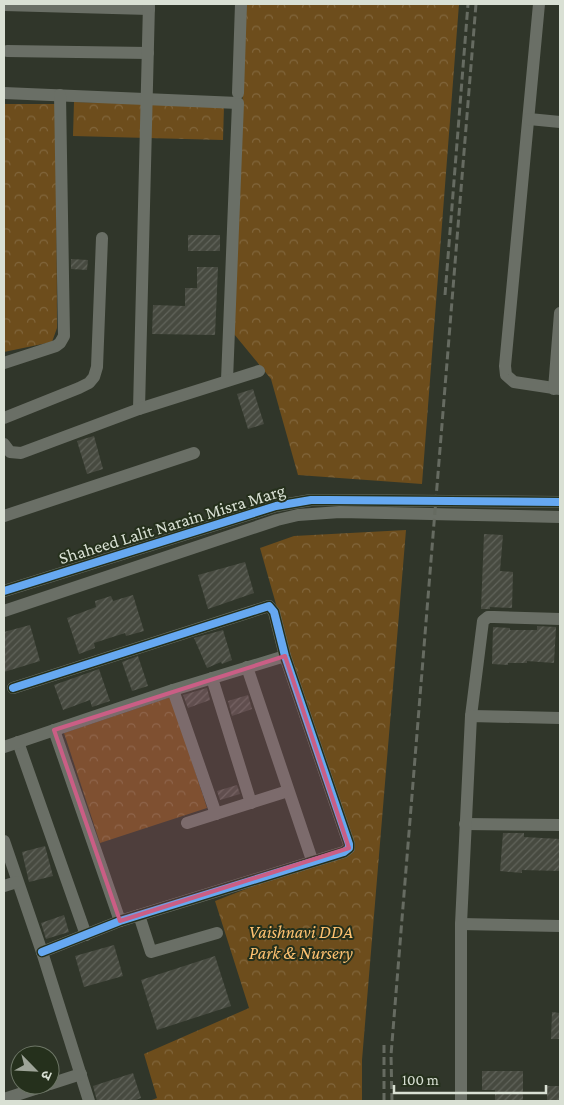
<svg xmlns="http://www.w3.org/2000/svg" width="564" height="1105" viewBox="0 0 564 1105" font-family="'Crimson Pro','Noto Sans Devanagari',serif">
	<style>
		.park { fill: url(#park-crowns) }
		.building { fill: url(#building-hatch) }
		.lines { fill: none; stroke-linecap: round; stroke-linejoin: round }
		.minor { stroke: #6a6f66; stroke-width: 12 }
		.rail { stroke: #666b61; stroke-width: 3; stroke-dasharray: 8 4; stroke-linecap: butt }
		.cycleway-casing { stroke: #25301c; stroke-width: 11 }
		.cycleway { stroke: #66a8f1; stroke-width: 8 }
		.marked { fill: #ca5e85; fill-opacity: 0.2; stroke: #ca5e85; stroke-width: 4; stroke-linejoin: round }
		.labels { text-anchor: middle; stroke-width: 4; stroke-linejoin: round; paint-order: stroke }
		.street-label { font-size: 18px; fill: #d9e0d4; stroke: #25301c }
		.park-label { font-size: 18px; font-style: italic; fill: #fec271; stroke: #25301c }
	</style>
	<defs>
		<pattern id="park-crowns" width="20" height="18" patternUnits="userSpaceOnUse" patternTransform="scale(1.25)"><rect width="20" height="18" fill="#6d4d1c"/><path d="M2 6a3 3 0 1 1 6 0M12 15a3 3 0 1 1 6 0" fill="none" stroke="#81663c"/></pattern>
		<pattern id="building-hatch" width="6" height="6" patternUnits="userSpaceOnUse" patternTransform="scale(1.25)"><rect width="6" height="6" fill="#474a40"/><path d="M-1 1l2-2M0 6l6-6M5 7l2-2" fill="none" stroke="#61645b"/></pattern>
	</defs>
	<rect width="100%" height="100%" fill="#30362a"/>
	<!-- park -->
	<g class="park">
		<polygon points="246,4 459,4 422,484 298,475 271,379 234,334"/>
		<polygon points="74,102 224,106 223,140 73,136"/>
		<polygon points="4,104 56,104 57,328 52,342 4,352"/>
		<polygon points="406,530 362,1060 362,1101 149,1101 157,1098 144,1054 249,1008 215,901 346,850 260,548 294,536"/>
		<polygon points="171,697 207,808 100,843 64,733"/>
	</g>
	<!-- building -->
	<g class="building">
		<rect x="188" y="235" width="32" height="16"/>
		<polygon points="71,259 88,260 87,270 71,269"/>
		<polygon points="197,267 218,267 215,335 152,334 153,305 185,306 185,288 197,288"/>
		<polygon points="253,389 264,424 248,429 237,394"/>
		<polygon points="94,436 103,469 87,474 77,441"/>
		<polygon points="484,534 503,535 500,571 513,572 512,608 490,607 490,609 481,609"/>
		<polygon points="245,562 254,593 208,609 198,575"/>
		<polygon points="133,595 144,631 126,636 125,633 94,643 95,648 79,654 67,618 96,607 95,601 111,596 113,601"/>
		<polygon points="30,625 40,661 4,672 4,632"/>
		<polygon points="537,626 556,627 554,663 527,661 527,663 508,663 508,665 492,664 493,627 510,628 510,630 537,630"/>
		<polygon points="223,630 232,660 222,664 221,662 207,668 194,638"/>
		<polygon points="138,656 148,686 132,691 122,662"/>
		<polygon points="99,669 110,701 92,707 90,700 63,710 54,685"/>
		<polygon points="207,688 210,700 188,708 183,695"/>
		<polygon points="248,695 252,709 232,716 228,701"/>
		<polygon points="237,785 240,794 220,800 217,791"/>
		<polygon points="503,833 524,833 524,837 560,839 560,871 522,870 522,873 500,871"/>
		<polygon points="45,846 53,876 29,882 22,852"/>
		<polygon points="64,915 69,932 46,939 41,923"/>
		<polygon points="114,945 123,976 84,987 75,956"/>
		<polygon points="215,956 231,1006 157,1030 141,980"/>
		<polygon points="552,1012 560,1013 560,1039 551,1039"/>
		<polygon points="482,1071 523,1071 523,1101 495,1101 495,1090 482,1090"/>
		<polygon points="133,1073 141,1098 133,1101 97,1101 93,1086"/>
		<rect x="547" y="1086" width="13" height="15"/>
	</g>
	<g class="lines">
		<!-- minor -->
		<g class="minor">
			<polyline points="539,4 505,366 506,375 514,382 560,389"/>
			<polyline points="4,5 149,9"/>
			<polyline points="7,51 148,53"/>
			<polyline points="4,93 238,103 227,380"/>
			<polyline points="238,93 241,4"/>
			<polyline points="529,119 560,122"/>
			<polyline points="4,363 56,346 60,343 64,336 60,95"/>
			<polyline points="554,389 560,313"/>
			<polyline points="139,409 149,4"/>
			<polyline points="4,418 79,388 89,383 94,377 97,367 102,238"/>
			<polyline points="4,444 10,452 21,453 139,409 259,371"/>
			<polyline points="4,516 194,453"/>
			<polyline points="4,591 276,506 311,500 329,500 560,502"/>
			<polyline points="4,611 277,520 298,515 340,512 560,517"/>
			<polyline points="247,667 312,860"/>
			<polyline points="212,678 251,803"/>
			<polyline points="13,688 269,606 274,612 285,656 349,844 349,848 344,852 120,921 42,952"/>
			<polyline points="173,690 216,814"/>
			<polyline points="471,716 483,621 488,617 494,617 560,619"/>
			<polyline points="54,730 120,921"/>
			<polyline points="18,742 86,935"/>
			<polyline points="4,747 173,690 285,656"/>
			<polyline points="187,823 288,791"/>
			<polyline points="465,824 560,825"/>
			<polyline points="4,841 42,952 89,1101"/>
			<polyline points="4,886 17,882"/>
			<polyline points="139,915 151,952 217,933"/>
			<polyline points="461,924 560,926"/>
			<polyline points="50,1084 81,1074"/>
			<polyline points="4,1099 47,1085"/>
			<polyline points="461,1101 461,924 471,716 560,718"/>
		</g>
		<!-- rail -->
		<g class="rail">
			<polyline points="445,295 468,4"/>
			<polyline points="384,1101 384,1043"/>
			<polyline points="392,1101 391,1055 476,4"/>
		</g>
		<!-- cycleway casing -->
		<g class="cycleway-casing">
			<g id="cycleway">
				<polyline points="4,591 276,506 311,500 329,500 560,502"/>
				<polyline points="13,688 269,606 274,612 285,656 349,844 349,848 344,852 120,921 42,952"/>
			</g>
		</g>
		<!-- cycleway -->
		<use href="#cycleway" class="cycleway"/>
	</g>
	<!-- marked area -->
	<path class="marked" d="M285 656 349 848 120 921 54 730Z"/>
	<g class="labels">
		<!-- street labels -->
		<g class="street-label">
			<text transform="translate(172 524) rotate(-17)" y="6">Shaheed Lalit Narain Misra Marg</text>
		</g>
		<!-- park labels -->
		<g class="park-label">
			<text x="301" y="938">Vaishnavi DDA<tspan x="301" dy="21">Park &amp; Nursery</tspan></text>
		</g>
	</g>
	<!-- border -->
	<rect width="564" height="1105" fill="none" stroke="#d9e0d4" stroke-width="10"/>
	<!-- north arrow -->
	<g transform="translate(35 1070) rotate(114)"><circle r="24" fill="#25301c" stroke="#6d7666"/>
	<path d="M0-4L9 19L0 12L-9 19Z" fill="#9ea498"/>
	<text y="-8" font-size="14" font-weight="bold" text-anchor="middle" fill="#d9e0d4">उ</text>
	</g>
	<!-- scale -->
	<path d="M394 1085v8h152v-8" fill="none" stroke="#d9e0d4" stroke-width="2.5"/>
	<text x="402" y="1085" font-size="15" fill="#d9e0d4" stroke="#25301c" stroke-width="4" paint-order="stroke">100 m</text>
</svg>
